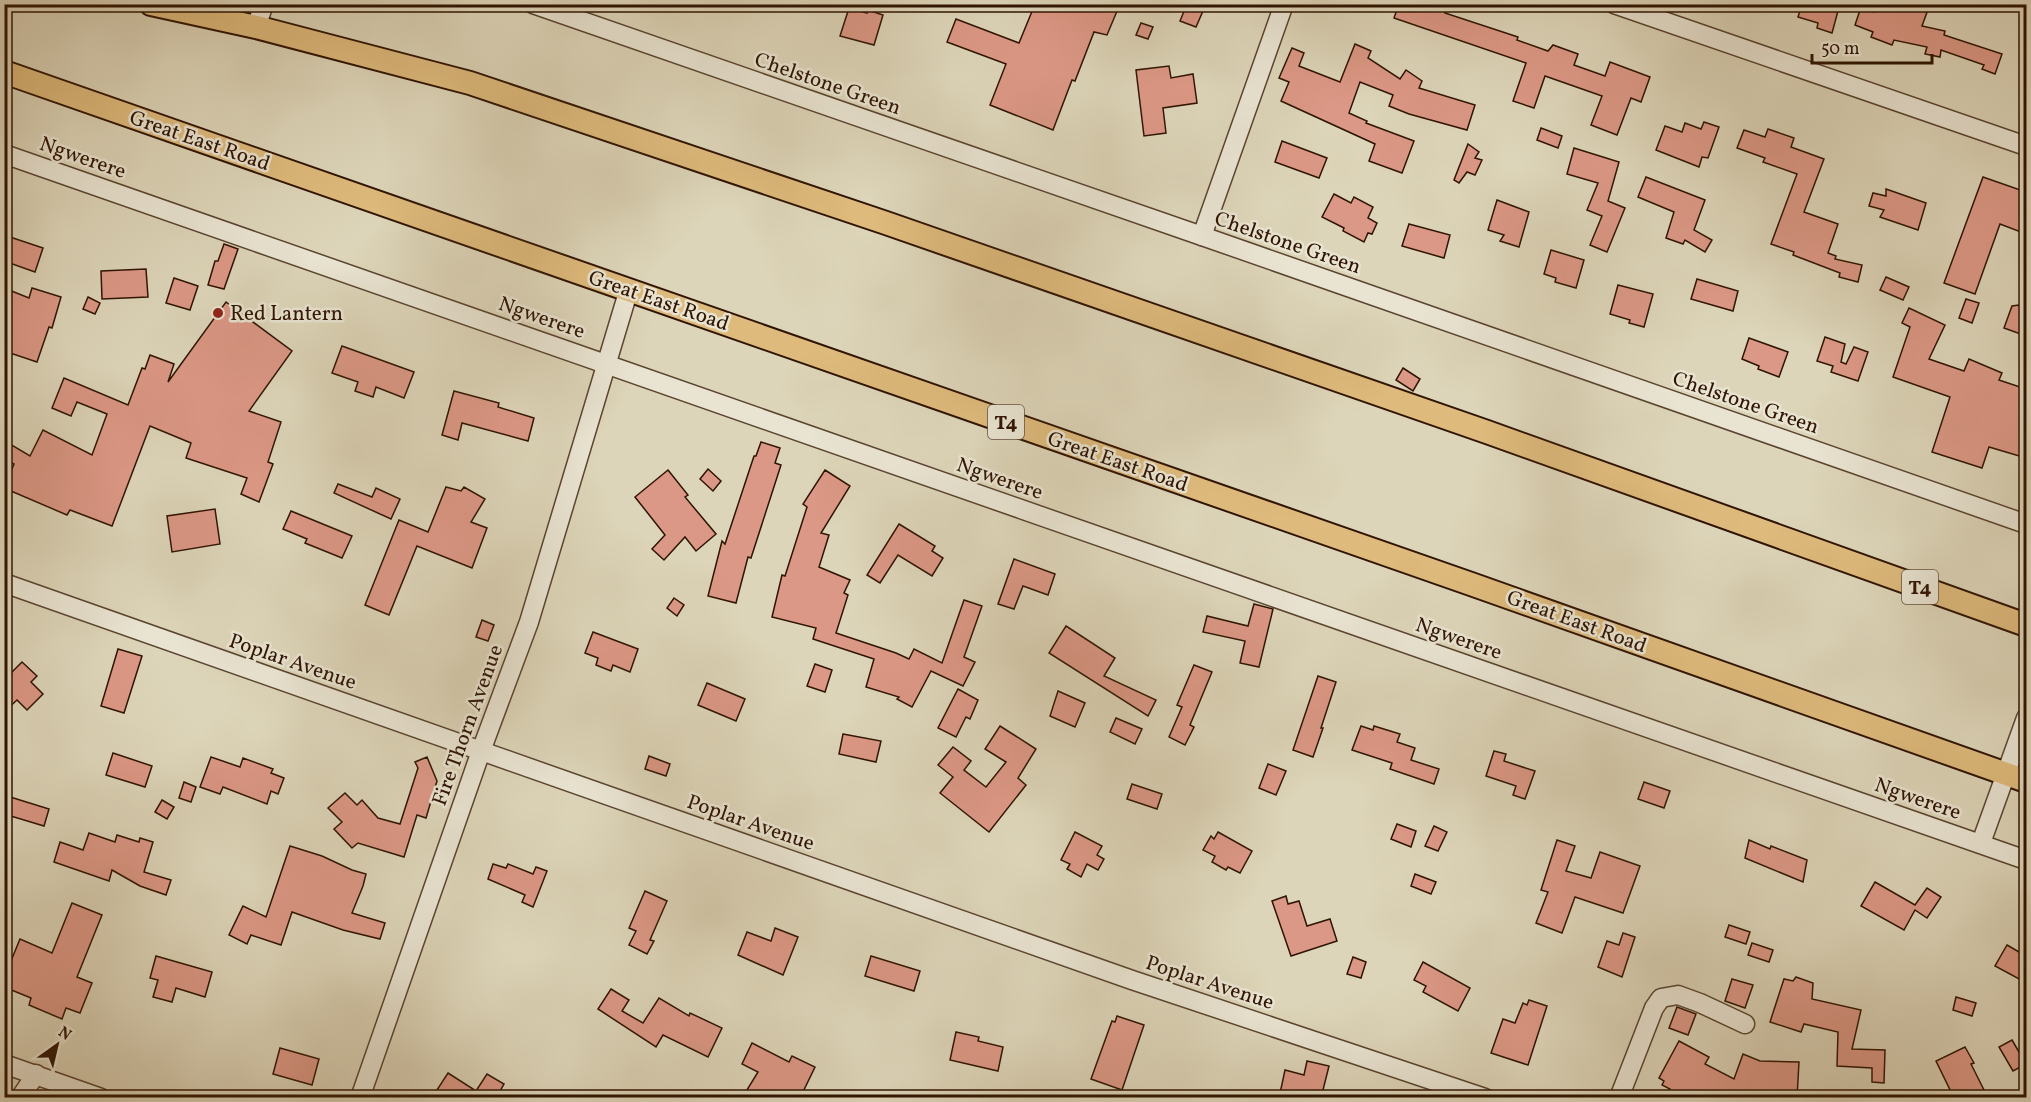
<svg xmlns="http://www.w3.org/2000/svg" width="2031" height="1102" viewBox="0 0 2031 1102" font-family="Vollkorn,serif">
	<style>
		.lines { fill: none; stroke-linecap: round; stroke-linejoin: round }
		.stream { stroke: #6b776a; stroke-width: 4.5 }
		.building { fill: #dc9886; stroke: #2f1402; stroke-width: 1.5 }
		.minor-casing { stroke: #5a4430; stroke-width: 21 }
		.major-casing { stroke: #2f1402; stroke-width: 26 }
		.minor { stroke: #e9e4d2; stroke-width: 18 }
		.major { stroke: #deba7c; stroke-width: 22 }
		.poi-dot { fill: #8f2418; stroke: #e9e4d2; stroke-width: 2 }
		.labels { text-anchor: middle; stroke-width: 5; stroke-linejoin: round; paint-order: stroke }
		.shield { fill: #e9e4d2; stroke: #675240; stroke-width: 1.5 }
		.shield-label { font-size: 20px; font-weight: bold; fill: #2f1402 }
		.street-label { font-size: 21px; fill: #2f1402; stroke: #e9e4d2 }
		.poi-label { font-size: 21px; fill: #2f1402; stroke: #e9e4d2; text-anchor: start }
	</style>
	<rect width="100%" height="100%" fill="#ddd5b9"/>
	<filter id="stains"><feTurbulence type="fractalNoise" baseFrequency=".00333" numOctaves="4"/><feColorMatrix values="0 0 0 0 .2 0 0 0 0 .09 0 0 0 0 .02 0 0 0 .5 -.17"/></filter>
	<radialGradient id="worn" r=".72"><stop offset=".6" stop-color="#630" stop-opacity="0"/><stop offset="1" stop-color="#630" stop-opacity=".3"/></radialGradient>
	<g class="lines">
		<!-- stream -->
		<polyline class="stream" points="2025,799 2026,799"/>
	</g>
	<!-- building -->
	<g class="building">
		<polygon points="1035,4 1120,4 1107,35 1094,32 1075,81 1072,80 1053,130 990,105 1006,64 947,42 956,19 1019,43"/>
		<polygon points="1187,4 1206,4 1196,27 1180,21"/>
		<polygon points="1399,4 1440,4 1447,7 1445,13 1518,37 1517,40 1548,51 1553,45 1578,54 1574,65 1605,76 1610,62 1650,77 1641,102 1631,98 1617,135 1591,125 1602,96 1545,76 1534,108 1513,101 1526,63 1394,18"/>
		<polygon points="1802,4 1815,4 1838,11 1832,33 1817,28 1818,23 1798,17"/>
		<polygon points="1875,4 1930,4 1922,26 1945,31 1944,35 2002,54 1995,74 1982,69 1984,65 1941,50 1940,57 1925,54 1927,47 1894,40 1892,45 1871,37 1873,32 1855,25 1861,7 1874,12"/>
		<polygon points="849,8 867,13 868,10 883,15 874,45 840,36"/>
		<polygon points="1141,23 1153,27 1148,39 1136,35"/>
		<polygon points="1355,44 1371,51 1368,58 1400,79 1406,70 1422,81 1419,88 1475,105 1467,130 1409,114 1389,106 1393,95 1360,82 1349,113 1367,121 1366,123 1414,141 1402,173 1369,161 1375,144 1281,101 1289,82 1279,78 1292,48 1304,53 1299,66 1340,82"/>
		<polygon points="1169,66 1171,78 1193,74 1197,103 1163,108 1166,133 1144,136 1136,70"/>
		<polygon points="1704,122 1719,127 1708,158 1702,157 1699,167 1656,150 1665,126 1682,132 1685,123 1701,129"/>
		<polygon points="1541,128 1562,136 1558,148 1537,140"/>
		<polygon points="1768,129 1794,138 1791,147 1824,159 1804,212 1838,224 1828,253 1836,256 1835,259 1862,265 1858,282 1839,277 1840,273 1793,255 1794,252 1771,244 1797,174 1763,162 1765,158 1737,148 1744,130 1765,137"/>
		<polygon points="1282,141 1327,158 1319,178 1275,162"/>
		<polygon points="1468,144 1479,152 1475,158 1482,160 1475,175 1467,172 1459,183 1454,180"/>
		<polygon points="1574,148 1619,162 1608,201 1625,208 1607,252 1590,245 1602,216 1587,210 1598,183 1567,174"/>
		<polygon points="1646,177 1705,200 1694,230 1712,240 1705,252 1685,240 1683,244 1666,238 1674,212 1638,197"/>
		<polygon points="1983,177 2026,192 2026,234 2000,224 1975,294 1944,283"/>
		<polygon points="1886,189 1926,203 1918,230 1880,217 1884,210 1869,206 1873,193 1886,196"/>
		<polygon points="1334,194 1351,203 1354,197 1373,207 1368,218 1377,223 1372,234 1368,233 1364,242 1343,231 1344,228 1322,217"/>
		<polygon points="1497,200 1529,212 1519,247 1500,241 1504,235 1488,230"/>
		<polygon points="1409,224 1450,235 1444,258 1402,246"/>
		<polygon points="4,235 43,248 35,272 4,261"/>
		<polygon points="224,244 238,249 224,289 208,285 215,261 218,261"/>
		<polygon points="1551,250 1584,260 1576,288 1555,282 1556,278 1544,274"/>
		<polygon points="146,269 148,297 102,299 101,271"/>
		<polygon points="1886,277 1909,287 1903,300 1880,290"/>
		<polygon points="174,278 198,286 190,310 166,303"/>
		<polygon points="1697,279 1738,291 1733,311 1691,299"/>
		<polygon points="1618,285 1653,294 1644,327 1629,323 1630,320 1610,314"/>
		<polygon points="4,288 29,298 32,288 61,297 52,328 49,327 37,362 4,351"/>
		<polygon points="88,297 100,303 95,314 83,309"/>
		<polygon points="1966,299 1979,303 1972,323 1959,318"/>
		<polygon points="226,302 292,351 249,411 281,422 268,462 273,464 259,502 241,494 247,478 186,458 191,443 150,426 112,526 70,510 67,515 4,488 14,464 4,458 4,453 10,444 30,456 43,430 92,455 107,414 77,402 71,416 52,408 64,378 128,405 142,368 145,369 150,355 174,364 168,382"/>
		<polygon points="2026,304 2026,336 2004,328 2012,306"/>
		<polygon points="1909,308 1945,325 1929,359 1964,371 1969,359 2002,373 1999,380 2026,389 2026,458 1989,447 1982,468 1932,452 1950,397 1893,377 1910,327 1902,323"/>
		<polygon points="1825,337 1845,344 1841,362 1846,364 1854,347 1868,352 1858,381 1831,372 1833,366 1817,361"/>
		<polygon points="1749,338 1788,352 1779,377 1758,369 1759,366 1742,359"/>
		<polygon points="342,346 414,372 404,398 376,387 373,397 355,391 358,382 332,373"/>
		<polygon points="1403,368 1420,379 1413,391 1396,380"/>
		<polygon points="454,391 499,403 498,407 534,418 528,441 462,423 458,440 442,435"/>
		<polygon points="761,442 780,448 775,463 781,465 751,558 748,557 736,603 708,596 722,541 725,544 754,456 756,456"/>
		<polygon points="708,469 721,481 713,491 700,479"/>
		<polygon points="668,470 688,495 685,497 716,534 696,551 685,537 664,560 652,549 665,535 635,497"/>
		<polygon points="825,470 850,486 821,533 829,535 819,567 850,580 844,593 848,595 836,633 896,653 909,659 914,649 942,663 964,600 982,606 964,657 975,662 963,686 931,671 912,707 897,699 899,697 866,687 874,659 813,639 816,628 772,617 782,575 785,576 807,507 803,504"/>
		<polygon points="338,484 372,497 376,488 400,499 391,519 334,493"/>
		<polygon points="446,487 461,491 464,487 485,499 471,522 487,528 472,568 417,546 389,615 365,605 399,520 428,532"/>
		<polygon points="215,509 220,544 172,552 167,516"/>
		<polygon points="291,511 352,536 342,558 305,543 307,539 283,529"/>
		<polygon points="899,524 935,546 932,551 943,558 932,576 898,555 880,583 867,575"/>
		<polygon points="1014,559 1055,574 1048,595 1023,586 1014,609 998,604"/>
		<polygon points="674,598 684,605 677,616 667,608"/>
		<polygon points="1254,604 1273,609 1259,667 1240,663 1245,641 1203,632 1207,616 1248,626"/>
		<polygon points="482,620 494,625 488,641 476,637"/>
		<polygon points="1066,626 1115,658 1104,676 1156,700 1148,716 1049,653"/>
		<polygon points="593,632 638,649 630,672 613,665 611,671 596,665 598,658 585,653"/>
		<polygon points="118,649 142,656 124,713 101,706"/>
		<polygon points="22,662 37,676 31,682 43,694 27,710 17,700 4,712 4,680"/>
		<polygon points="815,664 832,670 825,692 807,686"/>
		<polygon points="1194,665 1212,672 1190,725 1194,727 1185,745 1169,737 1182,707 1177,705"/>
		<polygon points="1318,676 1336,682 1321,728 1323,728 1313,757 1293,750"/>
		<polygon points="707,683 745,699 736,721 698,705"/>
		<polygon points="958,689 978,700 970,719 966,717 956,737 938,728"/>
		<polygon points="1058,691 1085,703 1075,727 1050,716"/>
		<polygon points="1116,718 1142,729 1135,744 1110,732"/>
		<polygon points="1000,726 1036,749 1018,778 1026,785 989,832 940,793 953,777 938,765 953,747 971,761 964,770 986,787 1006,762 985,749"/>
		<polygon points="1361,726 1373,730 1374,726 1400,734 1397,742 1415,748 1411,760 1439,769 1434,784 1390,769 1392,763 1352,750"/>
		<polygon points="843,734 881,741 876,762 839,754"/>
		<polygon points="1494,751 1506,754 1504,761 1535,771 1525,799 1513,795 1516,786 1486,776"/>
		<polygon points="113,753 152,766 145,787 106,775"/>
		<polygon points="649,756 670,764 666,776 645,769"/>
		<polygon points="211,757 240,767 243,758 273,769 271,773 284,778 278,794 271,791 267,804 223,787 220,794 200,787"/>
		<polygon points="427,757 437,781 426,818 417,815 404,857 358,843 352,848 334,829 342,822 328,808 345,793 357,805 362,800 378,818 400,824 418,768 415,762"/>
		<polygon points="1268,764 1286,771 1276,795 1259,788"/>
		<polygon points="184,782 196,787 191,802 179,798"/>
		<polygon points="1644,782 1670,791 1664,808 1638,799"/>
		<polygon points="1132,784 1162,794 1157,809 1127,799"/>
		<polygon points="7,796 49,809 44,826 4,814"/>
		<polygon points="162,800 174,807 167,819 155,812"/>
		<polygon points="1397,824 1416,831 1411,847 1391,839"/>
		<polygon points="1434,826 1447,832 1438,851 1425,846"/>
		<polygon points="1075,832 1102,846 1097,855 1104,859 1098,870 1087,864 1081,877 1067,869 1070,864 1061,860"/>
		<polygon points="1218,832 1252,851 1240,873 1228,867 1226,870 1212,862 1215,856 1203,850 1211,836 1214,839"/>
		<polygon points="89,833 115,842 117,835 139,842 140,838 153,842 144,872 171,880 166,895 140,886 112,870 109,881 54,862 60,842 83,850"/>
		<polygon points="1557,840 1575,846 1566,871 1591,878 1600,852 1640,866 1623,913 1575,897 1562,933 1536,923 1548,892 1541,890"/>
		<polygon points="1749,840 1770,849 1771,846 1807,860 1803,882 1745,858"/>
		<polygon points="290,846 322,856 352,870 366,874 363,886 352,913 385,923 380,939 343,930 292,912 281,945 251,935 247,944 229,935 243,906 266,917"/>
		<polygon points="493,864 506,868 508,864 533,874 536,867 547,871 533,907 522,902 525,895 488,879"/>
		<polygon points="1415,874 1436,882 1431,894 1411,886"/>
		<polygon points="1875,882 1915,905 1927,888 1941,897 1927,918 1915,910 1904,930 1861,906"/>
		<polygon points="645,891 667,901 650,940 654,941 647,954 629,945 636,931 629,928"/>
		<polygon points="1286,896 1288,904 1299,901 1307,926 1330,919 1337,941 1291,956 1272,901"/>
		<polygon points="72,903 102,915 77,977 92,983 80,1013 66,1008 62,1019 29,1005 31,998 4,987 4,978 20,939 52,953"/>
		<polygon points="1729,925 1750,932 1746,944 1725,937"/>
		<polygon points="775,928 798,937 783,975 738,955 747,932 771,941"/>
		<polygon points="1623,933 1635,937 1622,977 1598,967 1607,941 1619,945"/>
		<polygon points="1752,943 1773,950 1769,962 1748,955"/>
		<polygon points="2007,945 2026,956 2026,970 2021,980 1995,966"/>
		<polygon points="156,956 212,972 205,997 176,988 172,1002 153,997 158,980 150,978"/>
		<polygon points="871,956 920,971 914,991 865,976"/>
		<polygon points="1353,957 1366,962 1361,978 1347,974"/>
		<polygon points="1423,962 1470,988 1458,1011 1423,992 1426,986 1414,980"/>
		<polygon points="1796,977 1813,983 1812,999 1861,1010 1852,1049 1885,1050 1884,1083 1872,1082 1872,1068 1837,1066 1838,1032 1804,1024 1801,1032 1770,1022 1784,979 1793,981"/>
		<polygon points="1732,979 1753,985 1745,1008 1725,1001"/>
		<polygon points="611,989 629,1000 622,1011 643,1023 659,998 689,1016 690,1013 722,1028 708,1057 663,1035 656,1047 598,1009"/>
		<polygon points="1956,997 1976,1003 1972,1016 1953,1010"/>
		<polygon points="1529,1000 1547,1006 1528,1065 1491,1053 1503,1019 1515,1023 1523,1003 1527,1005"/>
		<polygon points="1677,1007 1696,1014 1688,1035 1669,1028"/>
		<polygon points="1117,1016 1144,1025 1122,1090 1091,1079 1112,1021 1115,1022"/>
		<polygon points="956,1032 979,1037 978,1041 1003,1047 998,1071 950,1060"/>
		<polygon points="2012,1040 2026,1064 2013,1071 1999,1047"/>
		<polygon points="1679,1041 1709,1057 1705,1064 1734,1079 1743,1054 1760,1061 1799,1062 1797,1098 1665,1098 1670,1089 1662,1085 1664,1081 1659,1078"/>
		<polygon points="752,1043 789,1062 792,1056 815,1067 800,1098 742,1098 758,1072 742,1064"/>
		<polygon points="1965,1047 1974,1063 1971,1064 1988,1098 1954,1098 1936,1061"/>
		<polygon points="280,1048 319,1059 312,1085 273,1074"/>
		<polygon points="1307,1061 1329,1066 1321,1098 1279,1098 1285,1070 1304,1075"/>
		<polygon points="448,1073 476,1091 487,1074 504,1084 496,1098 442,1098 435,1093"/>
	</g>
	<g class="lines">
		<!-- minor casing -->
		<g class="minor-casing">
			<g id="minor">
				<polyline points="533,4 1202,236 2026,524"/>
				<polyline points="1614,4 2026,146"/>
				<polyline points="256,27 264,4"/>
				<polyline points="4,154 2026,860"/>
				<polyline points="1202,236 1284,4"/>
				<polyline points="4,583 1132,980 1485,1098"/>
				<polyline points="1981,843 2026,718"/>
				<polyline points="4,1064 101,1098"/>
				<polyline points="20,1098 36,1074"/>
				<polyline points="360,1098 481,751 529,622 629,289"/>
				<polyline points="1619,1098 1654,1008 1661,998 1678,995 1700,1003 1745,1024"/>
			</g>
		</g>
		<!-- major casing -->
		<g class="major-casing">
			<g id="major">
				<polyline points="151,4 256,27 470,83 886,223 1487,432 2026,625"/>
				<polyline points="4,72 1471,584 2026,781"/>
			</g>
		</g>
		<!-- minor -->
		<use href="#minor" class="minor"/>
		<!-- major -->
		<use href="#major" class="major"/>
	</g>
	<!-- markers -->
	<circle class="poi-dot" cx="218" cy="313" r="6"/>
	<g class="labels">
		<!-- shield labels -->
		<g class="shield">
			<rect x="988" y="405" width="36" height="34" rx="4.5"/>
			<rect x="1902" y="570" width="36" height="34" rx="4.5"/>
		</g>
		<g class="shield-label">
			<text x="1006" y="429">T4</text>
			<text x="1920" y="594">T4</text>
		</g>
		<!-- street labels -->
		<g class="street-label">
			<text transform="translate(828 83) rotate(19)" y="7">Chelstone Green</text>
			<text transform="translate(200 140) rotate(19)" y="7">Great East Road</text>
			<text transform="translate(83 157) rotate(19)" y="7">Ngwerere</text>
			<text transform="translate(1288 242) rotate(19)" y="7">Chelstone Green</text>
			<text transform="translate(659 300) rotate(19)" y="7">Great East Road</text>
			<text transform="translate(542 317) rotate(19)" y="7">Ngwerere</text>
			<text transform="translate(1746 402) rotate(19)" y="7">Chelstone Green</text>
			<text transform="translate(1118 461) rotate(19)" y="7">Great East Road</text>
			<text transform="translate(1000 478) rotate(19)" y="7">Ngwerere</text>
			<text transform="translate(1577 621) rotate(20)" y="7">Great East Road</text>
			<text transform="translate(1459 638) rotate(19)" y="7">Ngwerere</text>
			<text transform="translate(293 661) rotate(19)" y="7">Poplar Avenue</text>
			<text transform="translate(467 725) rotate(-70)" y="7">Fire Thorn Avenue</text>
			<text transform="translate(1918 798) rotate(19)" y="7">Ngwerere</text>
			<text transform="translate(751 822) rotate(19)" y="7">Poplar Avenue</text>
			<text transform="translate(1210 982) rotate(18)" y="7">Poplar Avenue</text>
		</g>
		<!-- poi labels -->
		<g class="poi-label">
			<text x="230" y="320">Red Lantern</text>
		</g>
	</g>
	<!-- margin -->
	<rect width="2031" height="1102" fill="none" stroke="#ddd5b9" stroke-width="24"/>
	<rect x="6" y="6" width="2019" height="1090" fill="none" stroke="#2f1402" stroke-width="3"/>
	<rect x="12" y="12" width="2007" height="1078" fill="none" stroke="#2f1402" stroke-width="1.5"/>
	<!-- north arrow -->
	<g transform="translate(57 1045) rotate(34)" stroke="#e9e4d2" stroke-width="4.5" paint-order="stroke">
	<path d="M0-4.5L10 22L0 15L-10 22Z" fill="#2f1402"/>
	<text y="-9" font-size="16" font-weight="bold" text-anchor="middle" fill="#2f1402">N</text>
	</g>
	<!-- scale -->
	<path d="M1812 54v9h120v-9" fill="none" stroke="#2f1402" stroke-width="3"/>
	<text x="1821" y="54" font-size="18" fill="#2f1402" stroke="#e9e4d2" stroke-width="4.5" paint-order="stroke">50 m</text>
	<rect width="100%" height="100%" filter="url(#stains)"/>
	<rect width="100%" height="100%" fill="url(#worn)"/>
</svg>
